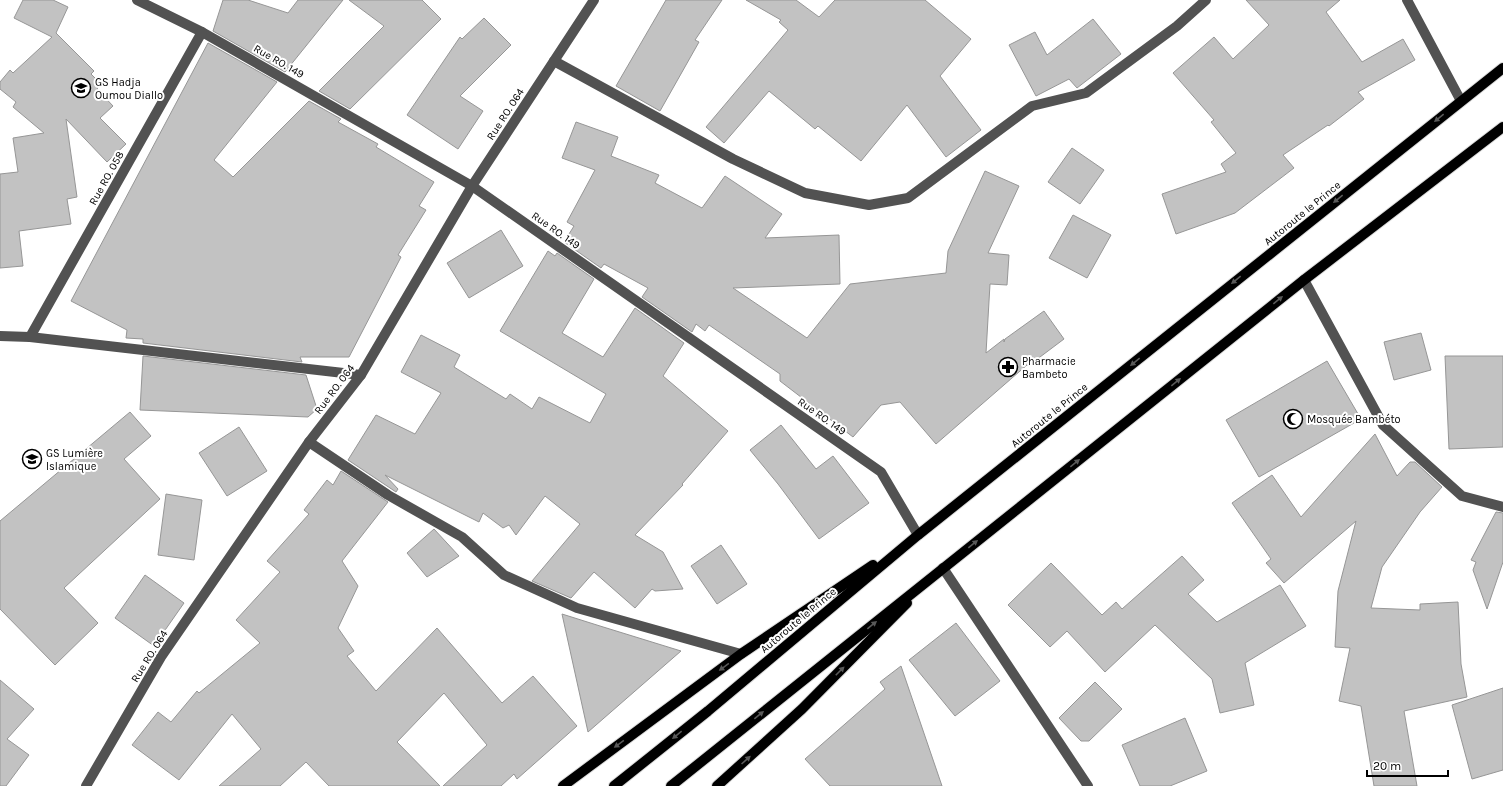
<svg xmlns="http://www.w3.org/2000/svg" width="1503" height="786" viewBox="0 0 1503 786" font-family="Karla,sans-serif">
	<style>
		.building { fill: #c2c2c2; stroke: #969696 }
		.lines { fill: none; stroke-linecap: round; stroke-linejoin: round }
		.major-casing { stroke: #dbdbdb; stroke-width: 12 }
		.minor { stroke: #525252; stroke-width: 10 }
		.major { stroke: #000; stroke-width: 10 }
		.oneway { fill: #595959 }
		.labels { text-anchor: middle; stroke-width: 4; stroke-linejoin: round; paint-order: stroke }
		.street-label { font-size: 11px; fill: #000; stroke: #fff }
		.poi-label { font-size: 11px; fill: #000; stroke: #fff; text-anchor: start }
	</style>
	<rect width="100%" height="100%" fill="#fff"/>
	<!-- building -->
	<g class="building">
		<polygon points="23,0 53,0 68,7 56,33 94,71 91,74 101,84 97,89 113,106 100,118 126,144 107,162 66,119 77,197 67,199 71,224 19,231 23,266 0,268 0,174 18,172 13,138 44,133 13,107 16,102 0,89 0,82 10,70 13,73 52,37 14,18"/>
		<polygon points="223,0 248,0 288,13 298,0 343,0 285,72 213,31"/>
		<polygon points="349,0 422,0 441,19 350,109 319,91 384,26"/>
		<polygon points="666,0 722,0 695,40 699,42 660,111 616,86"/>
		<polygon points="746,0 796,0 819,17 835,0 925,0 971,39 940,76 981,130 946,157 907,105 861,161 818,126 815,129 769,91 724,143 706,127 788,30 779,22 781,20"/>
		<polygon points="1246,0 1340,0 1326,12 1362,62 1403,39 1415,60 1358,92 1364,99 1329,126 1328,125 1283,155 1294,168 1235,213 1176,234 1162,194 1226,172 1221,164 1236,153 1211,122 1214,120 1173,73 1214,37 1233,59 1269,25"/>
		<polygon points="484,18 511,45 460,96 483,111 458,149 407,115 460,37 462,39"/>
		<polygon points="1093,19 1121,54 1077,88 1069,79 1036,96 1009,45 1035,32 1047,55"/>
		<polygon points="208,43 277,82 214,160 233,177 309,101 341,119 338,122 378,144 376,147 434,182 419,206 426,210 398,255 401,257 349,357 300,357 302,362 143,343 143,339 126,338 127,330 71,301"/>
		<polygon points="576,122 618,137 611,156 659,175 655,183 702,208 725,176 782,214 765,238 839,235 840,284 733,288 807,338 850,284 946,273 948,251 985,171 1019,186 988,253 1009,255 1007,285 990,284 986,353 1004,339 1004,342 1005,339 1044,311 1064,339 1028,366 1027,365 936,444 900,402 881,405 853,437 780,381 780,374 709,325 705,331 696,324 692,332 642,297 648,288 604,264 601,268 564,242 574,226 567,222 595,170 562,158"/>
		<polygon points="1072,148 1104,170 1080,204 1048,182"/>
		<polygon points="1073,215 1111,235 1087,278 1049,258"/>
		<polygon points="501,230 523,266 469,298 447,263"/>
		<polygon points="548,251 555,256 557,253 594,279 562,333 603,357 635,308 684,343 663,376 728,431 682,484 683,485 635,535 663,552 683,589 655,591 652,589 635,608 594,572 571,598 532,581 580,524 545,496 516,535 509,525 503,528 483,513 479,522 385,475 398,489 396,492 348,460 376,415 415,434 441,393 401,372 421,335 460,355 454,367 506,399 510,394 532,409 539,397 590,423 606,394 500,331"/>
		<polygon points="1421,333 1431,370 1394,380 1384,342"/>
		<polygon points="143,356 306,375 317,409 308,417 140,410"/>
		<polygon points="1445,356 1503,356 1503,447 1449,449"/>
		<polygon points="1327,361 1361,419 1259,477 1226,420"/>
		<polygon points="130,412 151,436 124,459 160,499 64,588 98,623 55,665 0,609 0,521"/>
		<polygon points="781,425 816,469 833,456 869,503 819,539 778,484 750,450"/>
		<polygon points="239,427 267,471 227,496 199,453"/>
		<polygon points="1375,434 1397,476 1410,462 1415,462 1442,487 1420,512 1382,567 1371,608 1420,610 1420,604 1458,602 1461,664 1467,697 1404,711 1417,786 1374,786 1361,706 1339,701 1350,648 1335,647 1338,591 1356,521 1284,583 1266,563 1271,559 1232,503 1272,475 1301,517"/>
		<polygon points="341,471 388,502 342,561 358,586 338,628 354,651 347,656 376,691 437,628 502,703 533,676 577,726 517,779 514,774 501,786 443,786 487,745 444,693 397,742 440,786 329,786 306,762 280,786 219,786 261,749 232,714 179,780 132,745 158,712 171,722 197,691 199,693 260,643 236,620 280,572 267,561 309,514 304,510 327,480 333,485"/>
		<polygon points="166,494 202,500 194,560 158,555"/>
		<polygon points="1496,512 1503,513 1503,562 1487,609 1473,570 1476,562 1471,560"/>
		<polygon points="434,529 459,556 427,577 407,553"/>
		<polygon points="721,545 747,584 717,604 691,566"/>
		<polygon points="1182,556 1204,580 1188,594 1217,622 1280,585 1306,626 1245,663 1254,705 1220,713 1212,679 1155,625 1105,672 1067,631 1050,647 1008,605 1051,563 1102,615 1116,602 1122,609"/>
		<polygon points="145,575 184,603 154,646 115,618"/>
		<polygon points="562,614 600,626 681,651 588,732"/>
		<polygon points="956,623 1000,681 955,716 909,660"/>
		<polygon points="901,666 942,786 830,786 805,759 885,689 880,682"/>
		<polygon points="0,680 34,709 7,739 29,755 6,786 0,786"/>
		<polygon points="1095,682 1122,709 1089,741 1081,741 1059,718"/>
		<polygon points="1503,688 1503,770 1472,779 1452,705"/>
		<polygon points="1185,718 1207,771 1170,786 1140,786 1122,745"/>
	</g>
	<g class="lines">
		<!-- major casing -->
		<g class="major-casing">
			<g id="major">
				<polyline points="563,786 741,654 873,565"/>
				<polyline points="614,786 708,711 918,535 1503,68"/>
				<polyline points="671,786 1304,280 1503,127"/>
				<polyline points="717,786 802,709 907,603"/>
			</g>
		</g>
		<!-- minor -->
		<g class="minor">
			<polyline points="137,0 202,32 472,186 881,472 918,535"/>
			<polyline points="1407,0 1461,101"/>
			<polyline points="554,61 733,159 805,193 869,205 908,198 1032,106 1086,93 1177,26 1206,0"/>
			<polyline points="1304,280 1383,425 1462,496 1503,507"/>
			<polyline points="0,336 30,337 361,375"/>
			<polyline points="30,337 202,32"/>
			<polyline points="309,442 388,495 462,537 504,575 577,608 741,654"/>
			<polyline points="943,568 1088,786"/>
			<polyline points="86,786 161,657 309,442 361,375 472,186 594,0"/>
		</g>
		<!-- major -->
		<use href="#major" class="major"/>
	</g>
	<!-- one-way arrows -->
	<defs><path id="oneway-solid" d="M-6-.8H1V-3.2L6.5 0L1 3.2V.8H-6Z"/></defs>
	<g class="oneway">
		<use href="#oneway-solid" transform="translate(1439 118) rotate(141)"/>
		<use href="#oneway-solid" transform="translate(1338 199) rotate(141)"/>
		<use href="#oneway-solid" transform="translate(1236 280) rotate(141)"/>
		<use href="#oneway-solid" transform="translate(1278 300) rotate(-39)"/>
		<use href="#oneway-solid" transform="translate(1135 362) rotate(141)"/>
		<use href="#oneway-solid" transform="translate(1176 382) rotate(-39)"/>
		<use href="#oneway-solid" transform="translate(1075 463) rotate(-39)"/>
		<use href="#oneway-solid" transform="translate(973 544) rotate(-39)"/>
		<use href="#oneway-solid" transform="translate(872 625) rotate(-39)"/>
		<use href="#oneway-solid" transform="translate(724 667) rotate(144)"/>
		<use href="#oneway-solid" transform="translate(840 671) rotate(-45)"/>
		<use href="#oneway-solid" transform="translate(759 715) rotate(-39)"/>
		<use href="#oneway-solid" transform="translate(677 735) rotate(141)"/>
		<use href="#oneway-solid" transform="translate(619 744) rotate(144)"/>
		<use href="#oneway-solid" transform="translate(746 760) rotate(-42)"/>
	</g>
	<!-- icons -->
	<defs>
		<g id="school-ring" transform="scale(1)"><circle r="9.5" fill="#fff" stroke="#000" stroke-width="1.5"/><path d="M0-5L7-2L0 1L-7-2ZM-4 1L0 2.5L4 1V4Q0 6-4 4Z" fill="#000"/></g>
		<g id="pharmacy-ring" transform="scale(1)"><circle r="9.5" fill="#fff" stroke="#000" stroke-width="1.5"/><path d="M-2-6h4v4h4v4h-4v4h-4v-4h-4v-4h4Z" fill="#000"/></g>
		<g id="mosque-ring" transform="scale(1)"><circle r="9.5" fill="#fff" stroke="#000" stroke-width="1.5"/><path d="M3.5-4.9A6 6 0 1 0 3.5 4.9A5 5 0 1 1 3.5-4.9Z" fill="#000"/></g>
	</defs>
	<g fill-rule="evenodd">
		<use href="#school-ring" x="81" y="88"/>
		<use href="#pharmacy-ring" x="1008" y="367"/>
		<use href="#mosque-ring" x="1293" y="419"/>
		<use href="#school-ring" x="32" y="459"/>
	</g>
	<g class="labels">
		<!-- street labels -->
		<g class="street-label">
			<text transform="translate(279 61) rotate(30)" y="4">Rue RO. 149</text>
			<text transform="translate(505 114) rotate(-57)" y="4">Rue RO. 064</text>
			<text transform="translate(106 178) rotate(-61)" y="4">Rue RO. 058</text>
			<text transform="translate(1302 213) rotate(-39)" y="4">Autoroute le Prince</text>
			<text transform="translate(556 230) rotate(35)" y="4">Rue RO. 149</text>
			<text transform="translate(334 389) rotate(-53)" y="4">Rue RO. 064</text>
			<text transform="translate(1049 415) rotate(-39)" y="4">Autoroute le Prince</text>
			<text transform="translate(822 416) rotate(35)" y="4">Rue RO. 149</text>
			<text transform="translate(798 620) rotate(-40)" y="4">Autoroute le Prince</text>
			<text transform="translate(149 656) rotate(-58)" y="4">Rue RO. 064</text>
		</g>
		<!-- poi labels -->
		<g class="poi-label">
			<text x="95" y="86">GS Hadja<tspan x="95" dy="13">Oumou Diallo</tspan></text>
			<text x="1022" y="365">Pharmacie<tspan x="1022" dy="13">Bambeto</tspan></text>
			<text x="1307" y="423">Mosquée Bambéto</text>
			<text x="46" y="457">GS Lumière<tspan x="46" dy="13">Islamique</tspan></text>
		</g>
	</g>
	<!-- scale -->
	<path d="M1367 770v6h81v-6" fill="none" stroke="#000000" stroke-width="2"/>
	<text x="1373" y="770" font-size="12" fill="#000000" stroke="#ffffff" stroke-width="3" paint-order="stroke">20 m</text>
</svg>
